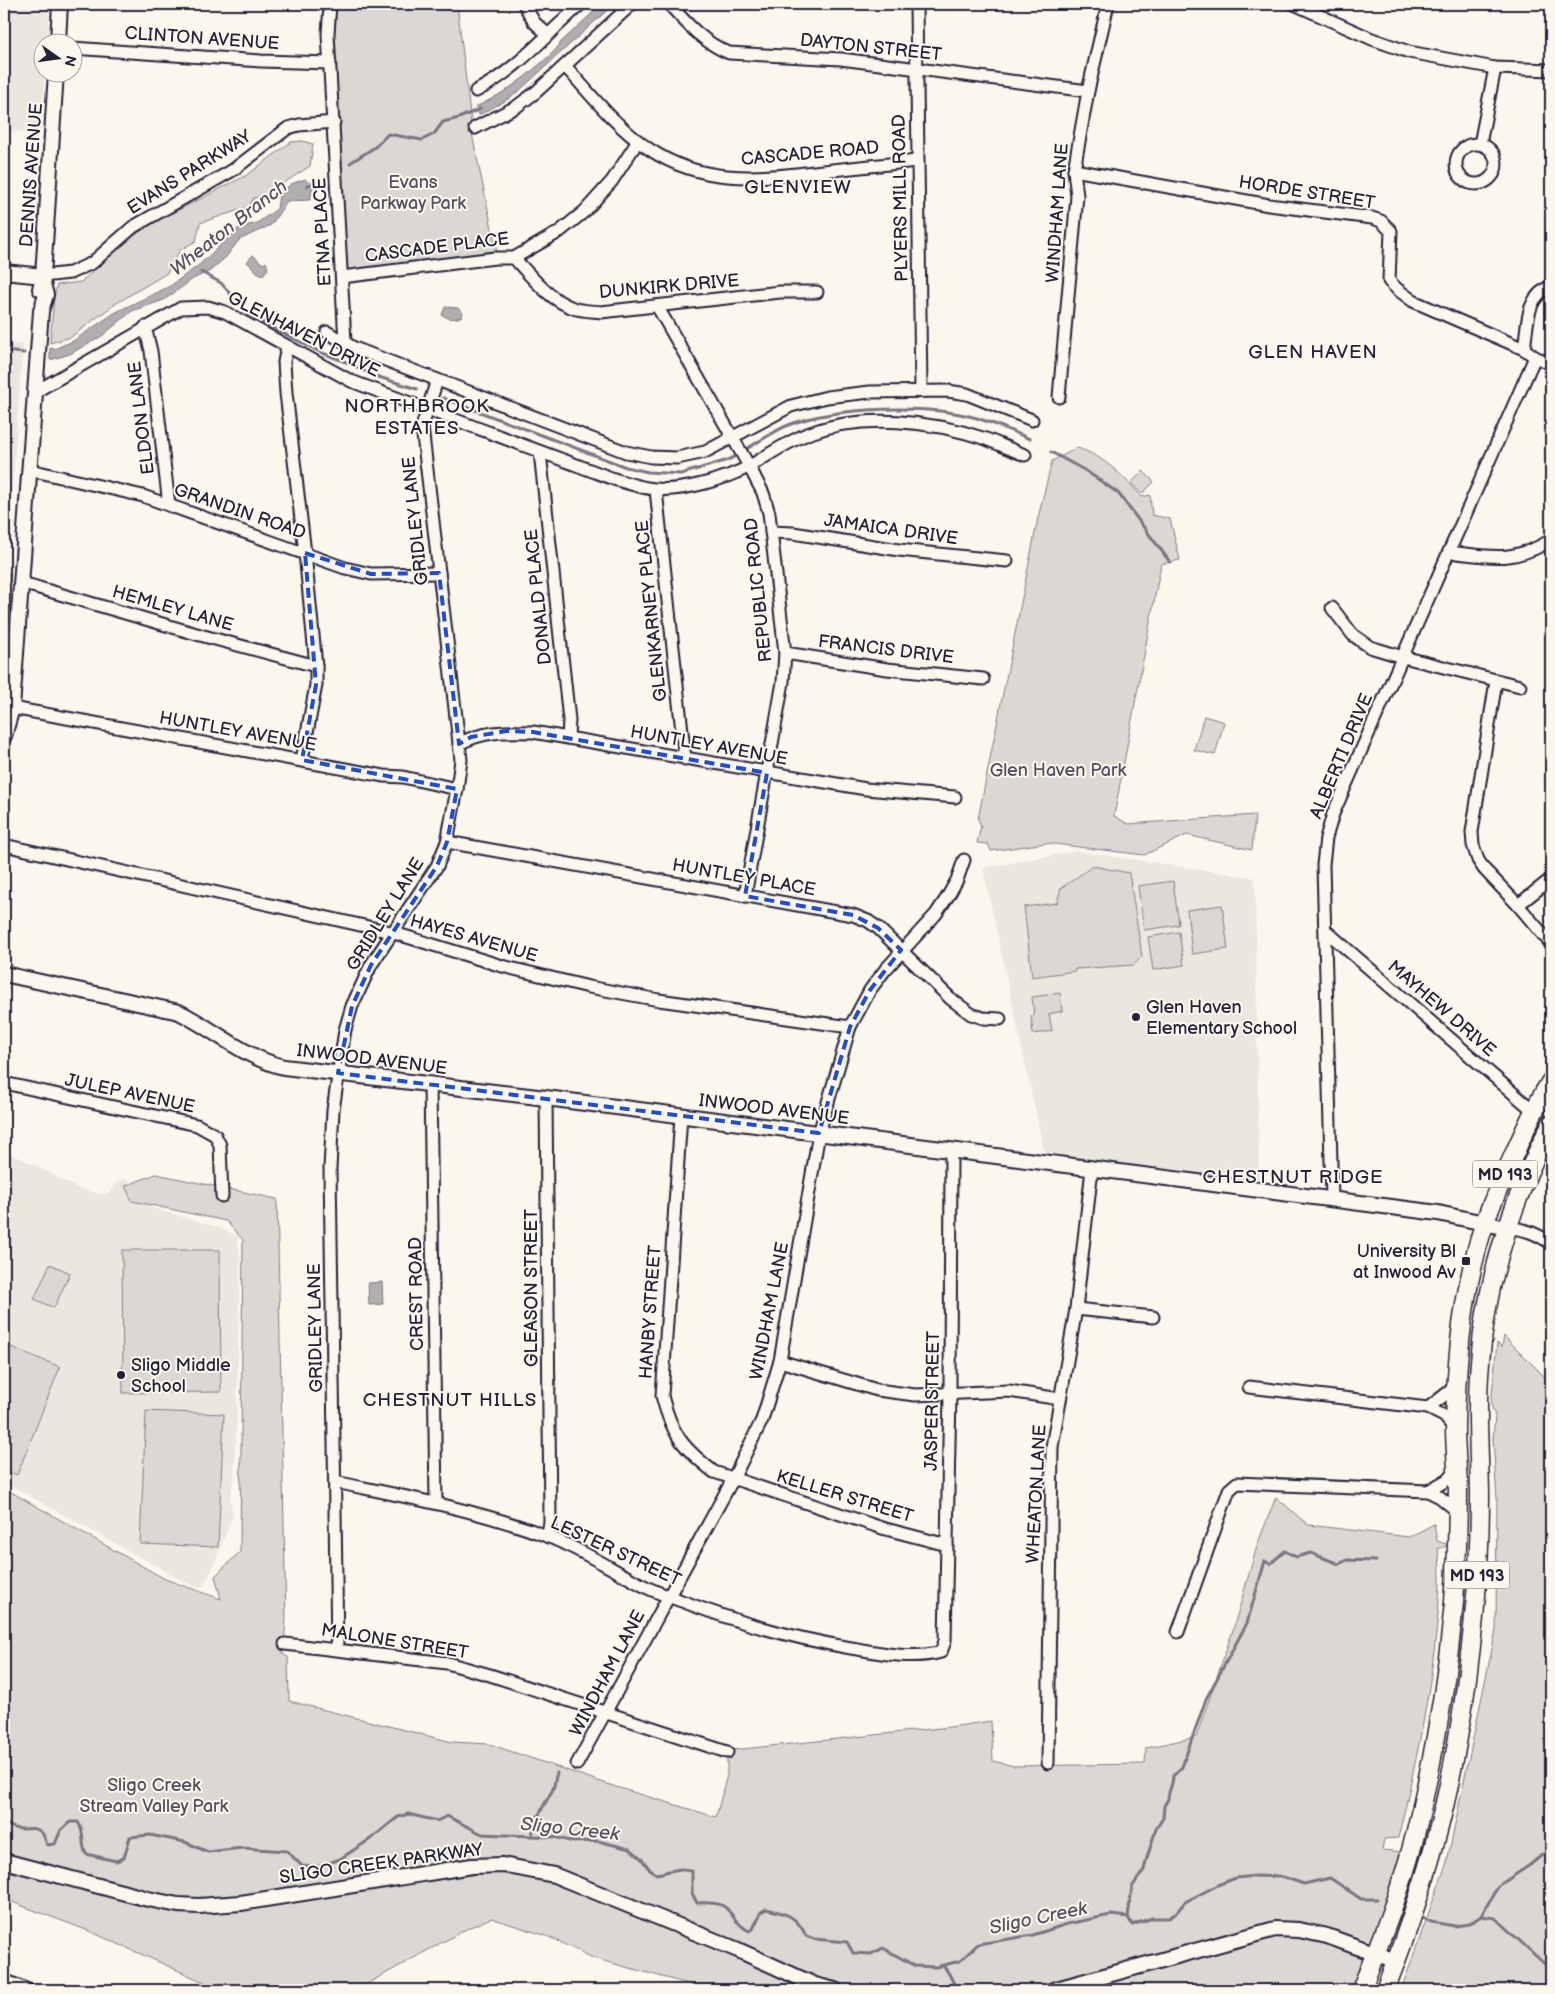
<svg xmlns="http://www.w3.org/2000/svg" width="1555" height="1994" viewBox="0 0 1555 1994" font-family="'Balsamiq Sans',sans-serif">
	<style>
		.built { fill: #ebe7df }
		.green { fill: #dbd8d3; stroke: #7e7d87 }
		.water { fill: #b1aeb0; stroke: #787681 }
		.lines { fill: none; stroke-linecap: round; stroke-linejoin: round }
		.stream { stroke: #787681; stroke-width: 3 }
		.minor-casing { stroke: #22223b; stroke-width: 15 }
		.tertiary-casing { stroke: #22223b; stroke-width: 18 }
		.primary-casing { stroke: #22223b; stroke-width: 21 }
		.minor { stroke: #fbf7ec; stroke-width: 11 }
		.tertiary { stroke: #fbf7ec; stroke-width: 14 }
		.primary { stroke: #fbf7ec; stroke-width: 18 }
		.marked { fill: none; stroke: #1d4ed8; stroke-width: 4; stroke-dasharray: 10 6; stroke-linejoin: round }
		.poi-dot { fill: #22223b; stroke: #fbf7ec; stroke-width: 2 }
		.labels { text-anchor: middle; stroke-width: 4; stroke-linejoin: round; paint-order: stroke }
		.shield { fill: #fbf7ec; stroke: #636270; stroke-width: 1 }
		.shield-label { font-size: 16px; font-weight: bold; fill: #22223b }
		.street-label { font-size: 18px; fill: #22223b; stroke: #fbf7ec }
		.park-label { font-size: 18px; fill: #505061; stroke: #fbf7ec }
		.poi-label { font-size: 18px; fill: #22223b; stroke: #fbf7ec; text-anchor: start }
		.neighbourhood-label { font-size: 19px; letter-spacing: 1px; fill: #22223b; stroke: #fbf7ec }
		.water-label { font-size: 19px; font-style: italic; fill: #545364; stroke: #fbf7ec }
	</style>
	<rect width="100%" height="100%" fill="#fbf7ec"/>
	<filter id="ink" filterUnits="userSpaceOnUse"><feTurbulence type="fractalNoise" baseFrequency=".02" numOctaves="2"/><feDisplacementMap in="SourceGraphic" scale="10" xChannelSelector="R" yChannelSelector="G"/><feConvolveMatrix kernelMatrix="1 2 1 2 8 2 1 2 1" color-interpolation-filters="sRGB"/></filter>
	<g filter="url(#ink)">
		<!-- built -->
		<g class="built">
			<polygon points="4,4 50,4 47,42 42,42 42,72 45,73 41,131 4,132"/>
			<polygon points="23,344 4,597 4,346"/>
			<polygon points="1077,851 1255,878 1259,1182 1045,1155 983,868"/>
			<polygon points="4,1151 35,1165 77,1188 100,1194 110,1193 116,1182 126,1179 139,1188 153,1208 220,1228 237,1236 240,1255 237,1415 234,1479 230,1499 233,1515 211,1572 203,1586 194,1587 4,1482"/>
		</g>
		<!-- green -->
		<g class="green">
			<polygon points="335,4 457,4 473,139 497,252 347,271 334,40"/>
			<polygon points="302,141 313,144 310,166 267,194 254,198 248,207 200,223 196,241 180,250 167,273 115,304 71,337 50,343 54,297 57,285 81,282 125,242 153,223 247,175 291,142"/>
			<path d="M1077 448C1103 455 1125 478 1142 497L1150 495 1152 515 1170 519 1180 560 1161 564 1114 816 1128 824 1255 815 1252 850 1187 835 1144 855 1046 843 991 851 988 844 977 843 981 826 978 819 1038 518 1052 461Z"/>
			<polygon points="1143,471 1154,482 1142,494 1131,483"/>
			<polygon points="4,573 9,573 4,656"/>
			<polygon points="1204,716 1224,722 1215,755 1194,750"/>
			<polygon points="1093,866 1129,873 1142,956 1134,965 1075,969 1075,971 1032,977 1024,907 1057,903 1061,888"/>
			<polygon points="1173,881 1179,925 1144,930 1138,886"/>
			<polygon points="1222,905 1228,949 1192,954 1187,910"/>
			<polygon points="1179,932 1184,965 1153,970 1148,937"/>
			<polygon points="1060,993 1062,1011 1049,1014 1052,1031 1033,1034 1031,1016 1034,1015 1032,997"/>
			<path d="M156 1174 277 1199 286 1619 283 1654 288 1657 289 1701 452 1742 489 1744 616 1787 716 1817 727 1775V1759L731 1758 733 1750 950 1727 991 1721 993 1761 1014 1766 1145 1764 1146 1748 1196 1737 1232 1633 1258 1543 1276 1497 1308 1525 1409 1537 1434 1524 1437 1541 1449 1545 1438 1549C1442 1575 1439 1599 1437 1625 1430 1697 1415 1768 1398 1838L1384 1839 1382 1850 1404 1852 1445 1835 1430 1874 1370 1989 710 1990 593 1958 547 1936 491 1918 468 1928 356 1990H222L89 1931 4 1899V1488L165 1579 221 1599 215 1576 240 1552 243 1240 226 1221 132 1201 125 1186Z"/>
			<polygon points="122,1250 220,1250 221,1392 123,1393"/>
			<polygon points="50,1264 70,1273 54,1308 34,1299"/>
			<polygon points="1504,1336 1551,1383 1551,1990 1401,1990 1447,1862 1496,1630 1497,1499 1493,1439 1495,1416 1491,1404 1497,1343 1502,1347"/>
			<polygon points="4,1344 60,1367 17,1475 4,1470"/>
			<polygon points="146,1411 224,1414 218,1547 140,1544"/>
		</g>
		<!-- water -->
		<g class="water">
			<path d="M602 4H614L519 91 505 101 479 115 476 107C502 94 517 84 540 64 548 57 556 51 561 42Z"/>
			<polygon points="305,179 313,188 310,200 287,201 271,225 239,240 226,257 210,271 193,279 164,300 132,311 102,336 91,342 70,354 50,360 50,348 54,349 73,341 116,312 170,286 199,265 240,227 257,223 277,209 279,194 291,184"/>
			<polygon points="253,255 263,264 266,262 268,269 263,275 257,272 247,262"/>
			<path d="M445 307 458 308 463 313 462 316C456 320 448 319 442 315Z"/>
			<polygon points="382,1282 383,1304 369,1305 368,1283"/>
		</g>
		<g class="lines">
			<!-- stream -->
			<g class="stream">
				<polyline points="350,163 375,147 388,134 422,140 434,134 443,122 459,118 480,109"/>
				<polyline points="307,186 318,180"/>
				<polyline points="201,272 221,283 248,314 275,329 320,352 351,364 372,375 417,389"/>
				<polyline points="4,351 24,353"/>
				<polyline points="443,398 626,467 648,472 681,474 728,460 734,457"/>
				<path d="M748 448C762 440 777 429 791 424 838 407 926 404 973 417 992 422 1012 431 1030 439"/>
				<polyline points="1051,452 1086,471 1118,493 1170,562"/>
				<path d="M4 1821C19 1837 33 1822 42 1833 44 1835 46 1842 47 1845L55 1844 61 1830 70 1822H78C86 1835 80 1842 86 1854L116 1861 124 1858 130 1837 150 1835 185 1842 208 1852 242 1848 287 1851 302 1866 318 1867 340 1859 372 1838 398 1817 408 1814 437 1821 447 1816 482 1834 554 1837 574 1842 598 1841 630 1849 641 1858 650 1870 657 1874C670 1872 679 1866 692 1871V1893L697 1903C739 1901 722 1916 749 1931L753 1929 761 1912 766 1909C786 1913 797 1916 806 1936L814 1939 847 1942 853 1953 871 1954 883 1948 915 1966 936 1967 960 1961 978 1944 1033 1935 1067 1924 1111 1915 1128 1917 1132 1925 1152 1918H1169L1175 1914 1185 1902 1220 1884 1236 1878 1256 1876 1283 1877 1304 1884 1330 1878 1361 1899H1377"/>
				<path d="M532 1835C535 1818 545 1804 553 1789 555 1784 555 1778 557 1773"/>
				<polyline points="1402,1908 1403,1909"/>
				<polyline points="1481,1916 1495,1918 1550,1969"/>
				<path d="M1128 1917 1132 1887 1144 1870 1146 1861 1156 1829 1163 1818 1164 1806 1168 1799C1168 1791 1173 1785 1173 1776L1182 1767 1206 1699 1247 1623 1265 1561 1270 1564 1285 1551 1296 1557 1311 1553 1339 1564 1347 1560 1376 1561"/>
				<polyline points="1423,1918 1431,1922 1455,1926 1469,1924 1481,1916 1498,1886 1530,1865 1542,1855 1551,1852"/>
				<polyline points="943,1965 949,1974 957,1990"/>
			</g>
			<!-- minor casing -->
			<g class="minor-casing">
				<g id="minor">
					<polyline points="330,4 328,34 345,342"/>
					<polyline points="524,4 534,22 547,34"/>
					<path d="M669 4C687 24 704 43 729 53L841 59 1088 91"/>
					<polyline points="916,4 921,391"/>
					<polyline points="1294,4 1372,39 1409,52 1495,68 1551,70"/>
					<polyline points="72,48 261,61 330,63"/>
					<path d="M565 66C591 95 616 127 649 149 704 186 761 178 823 171 854 168 886 164 917 161"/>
					<path d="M476 91C517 70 547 34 581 4"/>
					<polyline points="475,128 516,107 536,92 632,4"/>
					<polyline points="1480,144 1495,68"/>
					<circle cx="1476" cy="164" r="20"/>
					<polyline points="1074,170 1269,205 1372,218 1381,221 1391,231 1389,281 1397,289 1413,301 1524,349 1535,357 1551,364"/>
					<path d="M514 258C531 276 548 299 573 308 582 311 592 311 601 312L780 292H817"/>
					<polyline points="43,276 70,273 92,263 133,227 233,170 288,128 299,125 334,122"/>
					<polyline points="342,277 495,258 514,258 559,232 585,211 612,181 638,141"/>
					<polyline points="657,306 749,466 763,493 769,513 785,653 783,682 745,896"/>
					<polyline points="145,327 151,351 169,505"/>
					<polyline points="327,332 354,348 626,452 651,457 677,458 705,452 791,406 827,397 870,392 948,391 967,394 1032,420"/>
					<polyline points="287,347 284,362 286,393 305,553 316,666 316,685 302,760"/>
					<path d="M1524 349C1528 325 1525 297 1551 286"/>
					<path d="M35 392 181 308 208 307 225 312 351 381 614 479C627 483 641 488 655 489 682 492 726 479 750 466 770 454 788 441 810 433 864 413 932 421 986 439 999 444 1012 450 1025 455"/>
					<polyline points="1059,397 1077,196 1074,170 1088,91 1108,4"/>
					<polyline points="540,452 569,720 568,738"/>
					<polyline points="30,470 143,496 345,568 371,574 439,573"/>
					<polyline points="656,490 685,759"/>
					<polyline points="771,532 793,533 899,550 1007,561"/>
					<path d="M1449 552C1491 557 1514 563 1551 540"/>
					<polyline points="22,583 200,635 316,666"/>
					<polyline points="1332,608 1353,635 1370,647 1403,657 1520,686"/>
					<polyline points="785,653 887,669 983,679"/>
					<polyline points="1496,681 1472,832 1473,845 1478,860 1484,869 1518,905 1551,944"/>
					<polyline points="12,708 384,776 403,777 457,789"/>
					<path d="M459 744C482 731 507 731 533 732L866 789 955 797"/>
					<polyline points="447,842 853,915 868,921 878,928 951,999 971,1014 983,1018 1000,1019"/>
					<polyline points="4,845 391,932 502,966 589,987 659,1000 850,1027"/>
					<polyline points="1518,905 1551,879"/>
					<polyline points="1326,931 1535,1112"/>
					<polyline points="4,1083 197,1125 215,1135 220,1145 222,1196"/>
					<polyline points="430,1084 436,1503"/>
					<polyline points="546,1098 550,1521 548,1537"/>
					<path d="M681 1116 662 1396C672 1435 683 1448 714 1472L882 1528 947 1545"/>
					<polyline points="1332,1200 1323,865 1326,838 1333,814 1535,357"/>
					<path d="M1507 1228C1524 1228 1537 1234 1551 1243"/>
					<polyline points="1076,1309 1153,1317"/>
					<polyline points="780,1361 877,1390 915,1395 1009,1391 1060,1399"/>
					<polyline points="1249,1387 1428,1408 1444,1416 1455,1429"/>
					<polyline points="1428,1408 1450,1391 1456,1382"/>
					<path d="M335 1482C406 1497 478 1510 547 1536 583 1550 614 1571 648 1588 660 1594 674 1598 687 1603 742 1624 793 1638 851 1648 880 1653 912 1660 941 1652L945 1641 950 1394 951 1150"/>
					<polyline points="1428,1491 1447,1480 1457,1470"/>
					<polyline points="1178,1632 1229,1490 1237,1483 1428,1491 1440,1497 1457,1511"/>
					<polyline points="285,1644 447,1663 490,1675 727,1752"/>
					<polyline points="337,1649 330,1169 333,1110 345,1030 352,1006 371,965 437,866 447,842 457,789 461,760 422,427 437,380"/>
					<polyline points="1048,1763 1052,1447 1076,1309 1092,1169"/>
					<polyline points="577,1764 733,1479 762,1420 780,1361 819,1133 850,1027 870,990 885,970 936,914 948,896 957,880 964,860"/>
					<polyline points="4,1980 28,1990"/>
				</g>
			</g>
			<!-- tertiary casing -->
			<g class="tertiary-casing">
				<g id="tertiary">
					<polyline points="58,42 60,4"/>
					<polyline points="4,272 43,276"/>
					<polyline points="40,289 43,276 56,72"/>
					<polyline points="4,736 12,708 41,311 46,295 42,280"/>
					<path d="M4 974 179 1012C215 1030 245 1058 284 1067L546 1098 1438 1213 1507 1228"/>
					<polyline points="4,1861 148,1899 178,1905 199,1906 241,1903 472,1866 503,1865 554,1875 738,1950 815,1985 835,1990"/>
					<polyline points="1053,1990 1275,1929 1299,1930 1327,1936 1396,1961"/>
				</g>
			</g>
			<!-- primary casing -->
			<g class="primary-casing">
				<g id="primary">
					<path d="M1361 1990C1380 1942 1400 1893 1413 1843 1433 1764 1447 1683 1454 1602 1457 1563 1458 1523 1458 1484 1457 1465 1455 1446 1455 1427 1456 1359 1463 1287 1485 1222 1492 1201 1502 1181 1511 1161 1523 1134 1535 1106 1551 1081"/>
					<path d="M1385 1990C1408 1931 1429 1870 1444 1807 1460 1738 1470 1666 1476 1595 1479 1561 1480 1526 1480 1492 1479 1449 1476 1406 1480 1362 1486 1280 1514 1197 1551 1124"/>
				</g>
			</g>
			<!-- minor -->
			<use href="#minor" class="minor"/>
			<!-- tertiary -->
			<use href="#tertiary" class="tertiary"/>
			<!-- primary -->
			<use href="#primary" class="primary"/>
		</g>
	</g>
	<!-- marked area -->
	<path class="marked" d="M305 553 371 574 439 573 459 744 471 737 506 731 533 732 767 773 745 896 853 915 878 928 901 950 870 990 850 1027 819 1133 338 1073 352 1006 371 965 437 866 447 842 457 789 302 760 316 685Z"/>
	<!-- markers -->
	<g class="poi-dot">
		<circle cx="1136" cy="1017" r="5"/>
		<rect x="1461" y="1256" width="10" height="10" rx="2.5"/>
		<circle cx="121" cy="1375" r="5"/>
	</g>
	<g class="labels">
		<!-- shield labels -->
		<g class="shield">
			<rect x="1472.5" y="1160.5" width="65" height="27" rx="4"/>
			<rect x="1444.5" y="1561.5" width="65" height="27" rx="4"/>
		</g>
		<g class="shield-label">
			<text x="1505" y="1180">MD 193</text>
			<text x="1477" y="1581">MD 193</text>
		</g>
		<!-- street labels -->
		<g class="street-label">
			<text transform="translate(202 38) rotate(4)" y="6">CLINTON AVENUE</text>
			<text transform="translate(871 47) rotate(6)" y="6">DAYTON STREET</text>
			<text transform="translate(810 153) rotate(-5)" y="6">CASCADE ROAD</text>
			<text transform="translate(189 172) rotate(-32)" y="6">EVANS PARKWAY</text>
			<text transform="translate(31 175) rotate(-86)" y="6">DENNIS AVENUE</text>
			<text transform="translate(1307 192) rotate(9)" y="6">HORDE STREET</text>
			<text transform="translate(900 198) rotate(-91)" y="6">PLYERS MILL ROAD</text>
			<text transform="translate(1057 213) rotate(-86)" y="6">WINDHAM LANE</text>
			<text transform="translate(322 232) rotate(-93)" y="6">ETNA PLACE</text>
			<text transform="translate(437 247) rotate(-7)" y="6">CASCADE PLACE</text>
			<text transform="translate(669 286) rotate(-5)" y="6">DUNKIRK DRIVE</text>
			<text transform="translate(304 334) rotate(27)" y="6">GLENHAVEN DRIVE</text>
			<text transform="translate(141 418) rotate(-97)" y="6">ELDON LANE</text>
			<text transform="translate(240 511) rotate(19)" y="6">GRANDIN ROAD</text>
			<text transform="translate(415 521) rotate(-96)" y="6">GRIDLEY LANE</text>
			<text transform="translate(891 529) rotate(8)" y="6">JAMAICA DRIVE</text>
			<text transform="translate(758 590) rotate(-96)" y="6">REPUBLIC ROAD</text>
			<text transform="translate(538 597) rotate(-96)" y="6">DONALD PLACE</text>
			<text transform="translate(173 608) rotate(16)" y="6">HEMLEY LANE</text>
			<text transform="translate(651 611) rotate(-96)" y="6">GLENKARNEY PLACE</text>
			<text transform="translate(886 649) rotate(7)" y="6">FRANCIS DRIVE</text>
			<text transform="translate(238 731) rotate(10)" y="6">HUNTLEY AVENUE</text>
			<text transform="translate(709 745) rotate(10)" y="6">HUNTLEY AVENUE</text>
			<text transform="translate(1341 756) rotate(-67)" y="6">ALBERTI DRIVE</text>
			<text transform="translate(744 877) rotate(10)" y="6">HUNTLEY PLACE</text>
			<text transform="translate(385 914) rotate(-58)" y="6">GRIDLEY LANE</text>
			<text transform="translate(474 938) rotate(16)" y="6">HAYES AVENUE</text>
			<text transform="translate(1442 1008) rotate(41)" y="6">MAYHEW DRIVE</text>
			<text transform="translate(372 1059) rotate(7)" y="6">INWOOD AVENUE</text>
			<text transform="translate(130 1093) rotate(12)" y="6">JULEP AVENUE</text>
			<text transform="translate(774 1109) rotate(7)" y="6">INWOOD AVENUE</text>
			<text transform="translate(531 1288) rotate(-90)" y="6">GLEASON STREET</text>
			<text transform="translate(416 1294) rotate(-91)" y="6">CREST ROAD</text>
			<text transform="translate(769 1311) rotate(-79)" y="6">WINDHAM LANE</text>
			<text transform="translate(650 1312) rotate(-86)" y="6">HANBY STREET</text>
			<text transform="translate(315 1328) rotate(-91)" y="6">GRIDLEY LANE</text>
			<text transform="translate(932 1401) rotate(-89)" y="6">JASPER STREET</text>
			<text transform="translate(1036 1494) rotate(-87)" y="6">WHEATON LANE</text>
			<text transform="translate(845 1496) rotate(17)" y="6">KELLER STREET</text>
			<text transform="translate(616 1551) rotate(25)" y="6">LESTER STREET</text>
			<text transform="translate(395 1641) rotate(9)" y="6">MALONE STREET</text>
			<text transform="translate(607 1673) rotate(-62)" y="6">WINDHAM LANE</text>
			<text transform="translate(381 1863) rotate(-8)" y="6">SLIGO CREEK PARKWAY</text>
		</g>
		<!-- park labels -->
		<g class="park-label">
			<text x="413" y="188">Evans<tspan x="413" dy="21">Parkway Park</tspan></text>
			<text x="1058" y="776">Glen Haven Park</text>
			<text x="154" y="1791">Sligo Creek<tspan x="154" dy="21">Stream Valley Park</tspan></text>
		</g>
		<!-- poi labels -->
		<g class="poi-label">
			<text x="1146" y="1013">Glen Haven<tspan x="1146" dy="21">Elementary School</tspan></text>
			<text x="1456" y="1257" text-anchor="end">University Bl<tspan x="1456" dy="21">at Inwood Av</tspan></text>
			<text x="131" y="1371">Sligo Middle<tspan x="131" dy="21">School</tspan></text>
		</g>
		<!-- neighbourhood labels -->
		<g class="neighbourhood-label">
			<text x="798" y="193">GLENVIEW</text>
			<text x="1313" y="358">GLEN HAVEN</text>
			<text x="417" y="412">NORTHBROOK<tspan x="417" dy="22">ESTATES</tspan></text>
			<text x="1293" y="1183">CHESTNUT RIDGE</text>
			<text x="450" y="1406">CHESTNUT HILLS</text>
		</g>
		<!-- water labels -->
		<g class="water-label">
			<text transform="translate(228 227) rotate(-38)" y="7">Wheaton Branch</text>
			<text transform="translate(570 1828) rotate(6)" y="7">Sligo Creek</text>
			<text transform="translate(1038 1917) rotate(-12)" y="7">Sligo Creek</text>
		</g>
	</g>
	<!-- margin -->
	<rect width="1555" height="1994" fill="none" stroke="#fbf7ec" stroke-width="20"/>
	<rect x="10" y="10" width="1535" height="1974" fill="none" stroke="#22223b" stroke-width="2" filter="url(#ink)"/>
	<!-- north arrow -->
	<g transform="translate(58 58) rotate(104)"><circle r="24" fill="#fbf7ec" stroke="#a4a2a5"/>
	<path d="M0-4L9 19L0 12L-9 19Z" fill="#22223b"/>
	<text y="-8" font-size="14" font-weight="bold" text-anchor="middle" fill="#22223b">N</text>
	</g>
</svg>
